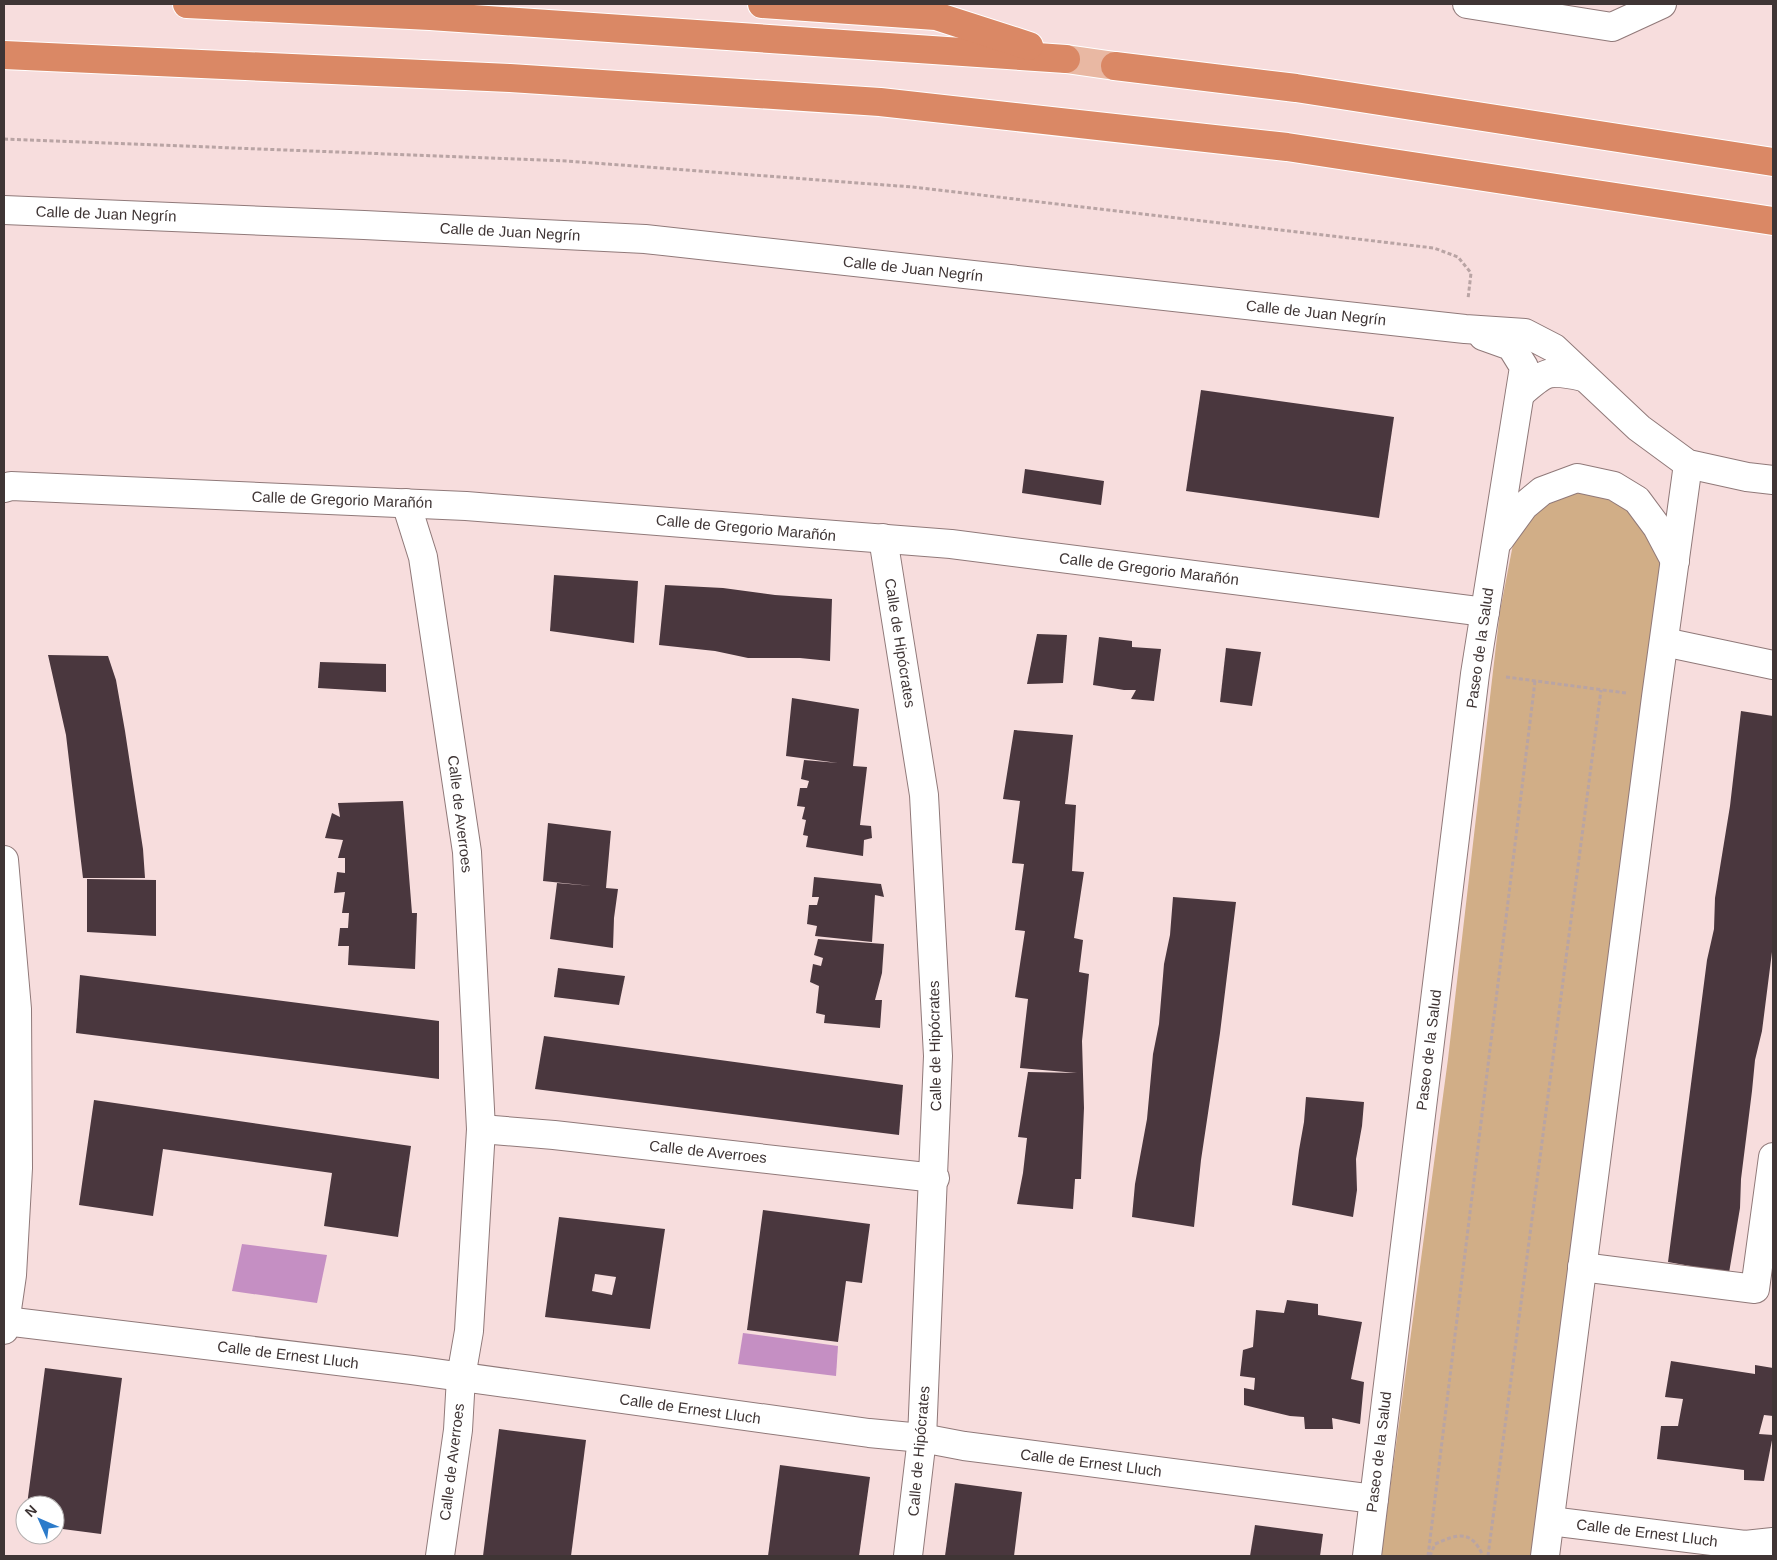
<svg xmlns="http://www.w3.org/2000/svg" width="1777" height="1560" viewBox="0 0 1777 1560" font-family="Helvetica,sans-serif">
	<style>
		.green { fill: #d1ae87 }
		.water { fill: #c58fc3 }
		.building { fill: #4a373e; fill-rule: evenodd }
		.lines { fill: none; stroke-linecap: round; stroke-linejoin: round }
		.minor-casing { stroke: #907979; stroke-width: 30 }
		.major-casing { stroke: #fff; stroke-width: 30 }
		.highway-casing { stroke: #fff; stroke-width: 30 }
		.path { stroke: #b9a4a4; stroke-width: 3; stroke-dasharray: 4 2.5; stroke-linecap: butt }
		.minor { stroke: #fff; stroke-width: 28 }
		.major { stroke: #e9b8a3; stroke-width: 28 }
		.highway { stroke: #da8865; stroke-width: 28 }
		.labels { text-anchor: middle; stroke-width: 5; stroke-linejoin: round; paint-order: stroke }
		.street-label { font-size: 15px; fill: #3f3535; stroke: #fff }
	</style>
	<rect width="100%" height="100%" fill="#f7dddd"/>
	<!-- green -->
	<polygon class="green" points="1572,490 1613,491 1656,534 1661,572 1591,1089 1531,1556 1381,1556 1448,1059 1500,611 1515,534 1547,500"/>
	<!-- water -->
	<g class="water">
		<polygon points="242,1244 327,1255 317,1303 232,1291"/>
		<polygon points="743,1333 838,1346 836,1376 738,1364"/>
	</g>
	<!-- building -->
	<g class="building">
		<polygon points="1201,390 1394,417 1379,518 1186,491"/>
		<polygon points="1025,469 1104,481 1101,505 1022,493"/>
		<polygon points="554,575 638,581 634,643 550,631"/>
		<polygon points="665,585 723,588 775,595 832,599 830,661 800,658 748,658 715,651 659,645"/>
		<polygon points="1037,634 1067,635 1063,683 1027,684"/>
		<polygon points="1099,637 1132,641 1132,647 1161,649 1154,701 1131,699 1136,690 1124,690 1093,685"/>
		<polygon points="1226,648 1261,652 1252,706 1220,702"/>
		<polygon points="48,655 108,656 116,680 125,731 143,849 145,878 83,878 66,735"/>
		<polygon points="320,662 386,664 386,692 318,688"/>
		<polygon points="792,698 859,709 853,766 867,767 860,825 871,826 872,838 864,840 863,856 806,847 808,836 803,835 806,820 802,819 805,807 797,806 800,788 807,788 809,781 801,779 804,760 838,763 786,756"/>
		<polygon points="1741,711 1773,716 1773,944 1762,1031 1755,1060 1752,1091 1741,1179 1740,1208 1729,1273 1668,1262 1707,960 1714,929 1715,898 1730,806"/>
		<polygon points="1014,730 1073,735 1065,804 1076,805 1072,871 1084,872 1074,938 1083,940 1079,972 1089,974 1082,1041 1084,1108 1081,1179 1075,1179 1073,1209 1017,1204 1023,1173 1027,1138 1018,1137 1028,1072 1077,1073 1020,1068 1028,999 1015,997 1025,931 1015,930 1024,864 1012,863 1020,801 1003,799"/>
		<polygon points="403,801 412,913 417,913 415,969 348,965 349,946 338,946 340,928 348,928 349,913 342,913 345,892 334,893 337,872 345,873 345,858 338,858 343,840 325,838 332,813 340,817 338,803"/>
		<polygon points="548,823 611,831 606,888 618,889 614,918 613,948 550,939 557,883 592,886 543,881"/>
		<polygon points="814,877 881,884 884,897 875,895 872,942 815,936 817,926 807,924 809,905 817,905 819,897 812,897"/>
		<polygon points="87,879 156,880 156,936 87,932"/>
		<polygon points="1173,897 1236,902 1220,1033 1201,1160 1194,1227 1132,1217 1135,1184 1147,1119 1153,1054 1159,1024 1164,964 1170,935"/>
		<polygon points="818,939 884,944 882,973 875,1000 882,1000 880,1028 824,1023 825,1015 816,1013 819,986 810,982 813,964 821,966 823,958 814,955"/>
		<polygon points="558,968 625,976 619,1005 554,997"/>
		<polygon points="80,975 439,1021 439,1079 76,1033"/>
		<polygon points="544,1036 903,1085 899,1135 535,1089"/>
		<polygon points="1306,1097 1364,1102 1362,1126 1356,1159 1357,1190 1353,1217 1292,1205 1299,1150 1304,1122"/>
		<polygon points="94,1100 411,1146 398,1237 324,1226 332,1173 163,1149 153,1216 79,1205"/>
		<polygon points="763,1210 870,1224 862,1283 846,1281 838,1342 747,1330"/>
		<path d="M559 1217 665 1229 650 1329 545 1317ZM595 1274 616 1277 612 1295 592 1291Z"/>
		<polygon points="1287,1300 1318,1304 1318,1315 1362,1322 1351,1379 1364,1382 1360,1424 1332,1418 1333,1429 1305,1429 1304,1417 1290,1416 1244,1405 1244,1388 1254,1390 1255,1378 1240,1376 1243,1350 1253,1347 1256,1310 1284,1313"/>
		<polygon points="1671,1361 1755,1374 1755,1365 1773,1368 1773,1416 1764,1415 1759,1434 1773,1435 1764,1481 1744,1480 1744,1470 1657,1459 1661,1426 1678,1426 1683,1399 1665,1397"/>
		<polygon points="45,1368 122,1378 101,1534 55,1528 55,1505 27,1505"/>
		<polygon points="499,1429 586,1440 571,1556 483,1556"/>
		<polygon points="780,1465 870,1477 859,1556 768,1556"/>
		<polygon points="955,1483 1022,1492 1014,1556 945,1556"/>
		<polygon points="1255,1525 1323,1534 1320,1556 1250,1556"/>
	</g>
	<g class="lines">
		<!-- minor casing -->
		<g class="minor-casing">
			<g id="minor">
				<polyline points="1467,4 1612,27 1662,4"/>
				<polyline points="4,210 364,225 645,239 1465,329 1525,333 1554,348 1639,428 1688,464 1747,477 1773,480"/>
				<path d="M1520 394C1546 371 1548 369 1583 377"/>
				<polyline points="4,488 11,486 466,506 951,544 1485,612"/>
				<polyline points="406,503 423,557 467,852 481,1129 469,1331 461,1377 458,1430 440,1556"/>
				<polyline points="883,538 924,795 938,1056 922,1438 908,1556"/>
				<polyline points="1500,539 1524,506 1542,491 1577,478 1614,486 1637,500 1657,527 1675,561"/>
				<polyline points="1664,642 1773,665"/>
				<polyline points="4,860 17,1009 18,1168 12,1275 4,1330"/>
				<polyline points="481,1129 554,1135 935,1178"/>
				<polyline points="1582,1267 1755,1289 1773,1157"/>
				<polyline points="5,1321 412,1370 869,1433 922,1438 964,1446 1374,1499"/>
				<polyline points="1550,1521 1745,1545 1773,1542"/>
				<polyline points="1367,1556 1475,674 1524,367 1511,346 1483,336"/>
				<polyline points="1545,1556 1656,697 1688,464"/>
			</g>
		</g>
		<!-- major casing -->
		<g class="major-casing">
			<polyline id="major" points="1066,59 1115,66"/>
		</g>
		<!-- highway casing -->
		<g class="highway-casing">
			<g id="highway">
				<polyline points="187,4 430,16 1066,59"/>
				<polyline points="762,4 936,16 1029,46"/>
				<polyline points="4,55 510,78 880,102 1287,147 1773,221"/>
				<polyline points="1115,66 1296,88 1773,162"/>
			</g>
		</g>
		<!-- path -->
		<g class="path">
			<polyline points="4,139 567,161 912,187 1434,248 1458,257 1471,273 1468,299"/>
			<polyline points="1506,677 1626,693"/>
			<polyline points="1428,1556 1535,681"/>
			<path d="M1430 1556 1435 1544C1458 1534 1471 1529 1483 1556"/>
			<polyline points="1488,1556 1601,690"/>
		</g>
		<!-- minor -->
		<use href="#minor" class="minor"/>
		<!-- major -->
		<use href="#major" class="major"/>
		<!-- highway -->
		<use href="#highway" class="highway"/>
	</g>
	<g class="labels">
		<!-- street labels -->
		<g class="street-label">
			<text transform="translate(106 214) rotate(2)" y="5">Calle de Juan Negrín</text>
			<text transform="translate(510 232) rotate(3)" y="5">Calle de Juan Negrín</text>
			<text transform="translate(913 269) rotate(6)" y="5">Calle de Juan Negrín</text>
			<text transform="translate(1316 313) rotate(6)" y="5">Calle de Juan Negrín</text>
			<text transform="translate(342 500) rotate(2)" y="5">Calle de Gregorio Marañón</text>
			<text transform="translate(746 528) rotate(5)" y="5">Calle de Gregorio Marañón</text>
			<text transform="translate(1149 569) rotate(7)" y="5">Calle de Gregorio Marañón</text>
			<text transform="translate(900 643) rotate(81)" y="5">Calle de Hipócrates</text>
			<text transform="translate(1480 648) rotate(-82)" y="5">Paseo de la Salud</text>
			<text transform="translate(460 814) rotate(83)" y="5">Calle de Averroes</text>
			<text transform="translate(935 1046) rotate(-91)" y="5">Calle de Hipócrates</text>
			<text transform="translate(1429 1050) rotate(-83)" y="5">Paseo de la Salud</text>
			<text transform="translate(708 1152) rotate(6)" y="5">Calle de Averroes</text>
			<text transform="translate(288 1355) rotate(7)" y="5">Calle de Ernest Lluch</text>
			<text transform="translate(690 1409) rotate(8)" y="5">Calle de Ernest Lluch</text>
			<text transform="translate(919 1451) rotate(-85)" y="5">Calle de Hipócrates</text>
			<text transform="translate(1379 1452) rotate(-83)" y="5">Paseo de la Salud</text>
			<text transform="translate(452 1462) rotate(-83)" y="5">Calle de Averroes</text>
			<text transform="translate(1091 1463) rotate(7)" y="5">Calle de Ernest Lluch</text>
			<text transform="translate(1647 1533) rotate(7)" y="5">Calle de Ernest Lluch</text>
		</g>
	</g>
	<!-- border -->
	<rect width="1777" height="1560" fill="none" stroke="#3f3535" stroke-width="10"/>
	<!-- north arrow -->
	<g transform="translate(40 1520) rotate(315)"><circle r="24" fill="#ffffff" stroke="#b2aeae"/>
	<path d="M0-4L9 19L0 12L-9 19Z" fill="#2c7bca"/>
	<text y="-8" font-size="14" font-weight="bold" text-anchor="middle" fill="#3f3535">N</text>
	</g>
</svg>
